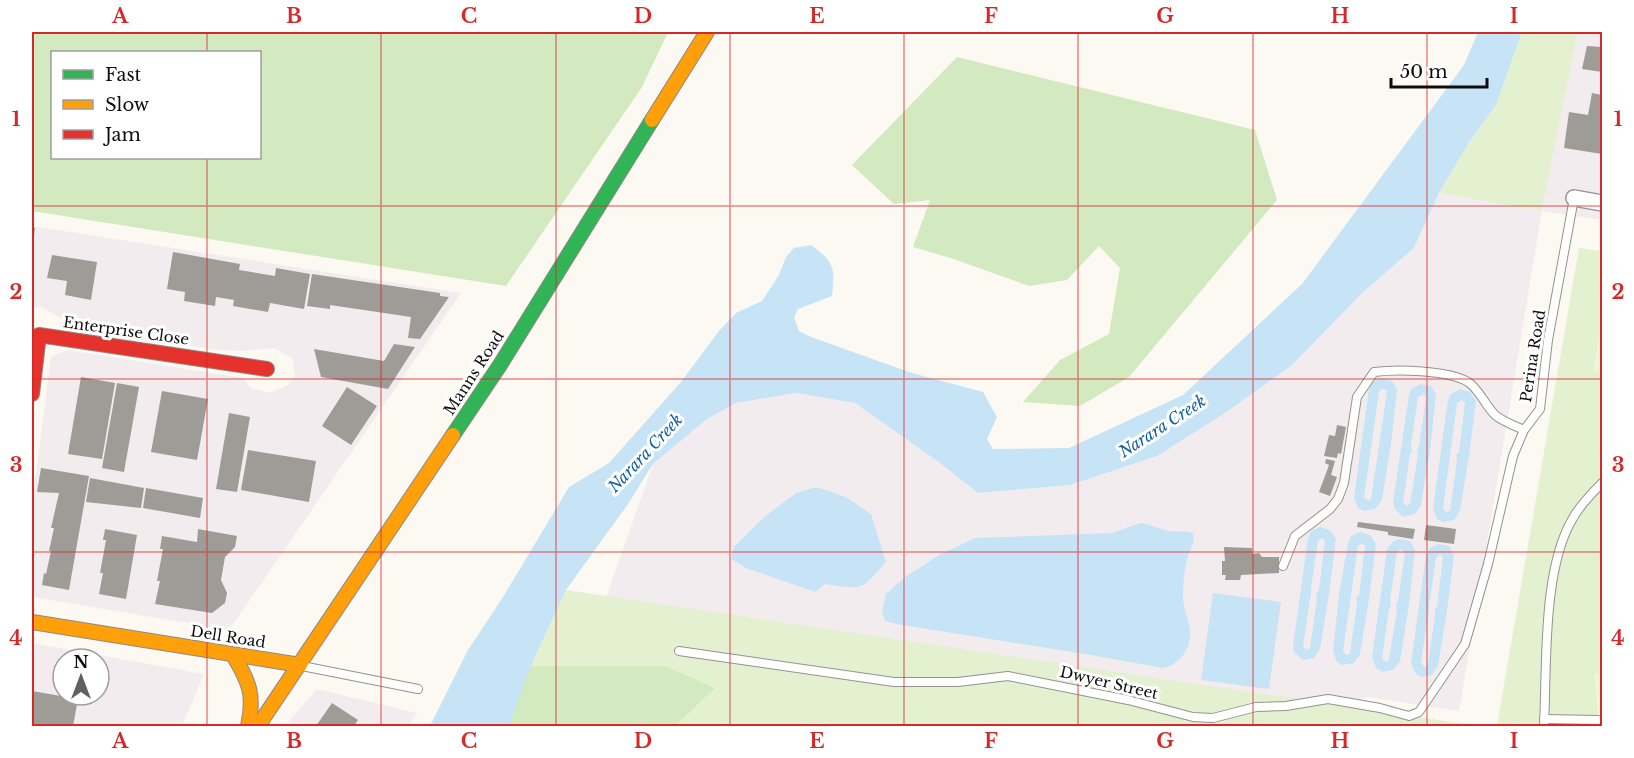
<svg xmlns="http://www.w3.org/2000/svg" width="1634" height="758" viewBox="0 0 1634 758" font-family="'Libre Baskerville',serif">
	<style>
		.industrial { fill: #f3ecef; fill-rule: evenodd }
		.green { fill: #e3f1d1 }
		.forest { fill: #d3e9bf; fill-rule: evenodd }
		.pitch { fill: #edf5db }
		.water { fill: #c7e4f6; fill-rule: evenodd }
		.building { fill: #9e9c97 }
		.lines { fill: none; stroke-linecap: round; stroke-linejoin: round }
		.lane-casing { stroke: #949390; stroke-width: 10 }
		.street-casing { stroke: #949390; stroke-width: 18 }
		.fast-casing { stroke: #8b8a87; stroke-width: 16 }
		.slow-casing { stroke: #8b8a87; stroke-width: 16 }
		.jam-casing { stroke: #8b8a87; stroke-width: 16 }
		.lane { stroke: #fefefd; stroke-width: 8 }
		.street { stroke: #fefefd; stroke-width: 15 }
		.fast { stroke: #30b455; stroke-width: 14 }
		.slow { stroke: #ff9f0a; stroke-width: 14 }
		.jam { stroke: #e5322d; stroke-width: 14 }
		.grid { fill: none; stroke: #d62828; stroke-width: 1.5; stroke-opacity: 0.55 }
		.labels { text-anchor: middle; stroke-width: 6; stroke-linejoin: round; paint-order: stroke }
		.street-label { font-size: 15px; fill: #0d0d0d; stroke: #fff }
		.water-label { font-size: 16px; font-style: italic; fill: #1260a4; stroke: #fff }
		.neatline { fill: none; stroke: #d62828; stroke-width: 2 }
		.grid-label { font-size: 20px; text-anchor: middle; font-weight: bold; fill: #d62828 }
	</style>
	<rect width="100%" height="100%" fill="#fbf9f2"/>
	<!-- industrial -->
	<g class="industrial">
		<polygon points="1578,32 1602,32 1602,220 1542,211 1459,711 1367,697 1317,726 603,606 653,464 707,419 736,403 796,393 855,403 940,463 978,493 1070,485 1361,294 1414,248 1439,193 1542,211"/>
		<polygon points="32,226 461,293 229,630 32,597 32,504 51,357 68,350 243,378 251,388 270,393 288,385 295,377 293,359 274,348 245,351 216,350 77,327 41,307 32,308"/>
		<path d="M32 643 204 674 182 726H32ZM63 659H99V695H63Z"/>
		<polygon points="317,689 417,713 408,726 285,726"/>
	</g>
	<!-- green -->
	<g class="green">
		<polygon points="1522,32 1578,32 1542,211 1439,193 1468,144 1496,105"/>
		<polygon points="1579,248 1602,251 1602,726 1497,726"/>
		<polygon points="566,590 1479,726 509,726 530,668"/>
	</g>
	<!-- forest -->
	<g class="forest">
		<path d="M32 32H668L642 87 506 286 32 211ZM52 52H260V158H52Z"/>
		<polygon points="957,57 1255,130 1277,200 1129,377 1080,406 1023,402 1060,360 1109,334 1120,268 1099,246 1067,280 1029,286 954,259 913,247 930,200 894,204 852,165"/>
		<polygon points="530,666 665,666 715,688 675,726 505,726"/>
	</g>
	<!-- pitch -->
	<g class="pitch">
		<polygon points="1602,322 1602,372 1593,371"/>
		<polygon points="1602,673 1602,726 1599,726 1594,674"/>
	</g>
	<!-- water -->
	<g class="water">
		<path d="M1478 32H1522L1496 105 1468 144 1439 193 1414 248 1361 294 1292 365 1225 413 1157 456 1070 485 978 493 940 463 855 403 796 393 736 403 707 419 653 464 628 504 566 590 530 668 509 726H430L468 650 503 597 569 487 609 463 681 382 719 331 736 313 762 301 779 275 786 257 794 248 811 245C835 263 835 267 832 296L798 309 794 317 799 331 811 337 912 373 983 392 997 417 987 439 993 449 1069 448 1183 395 1302 284 1464 65Z"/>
		<path d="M1381 378 1392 381 1397 390 1391 444 1382 500 1375 509 1364 511 1358 508 1354 497 1369 389 1373 382ZM1381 389H1385L1387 392 1371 499 1368 501 1364 497 1379 392Z"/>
		<path d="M1421 384 1431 386 1436 395 1430 450 1421 505 1415 514 1403 517 1395 509 1393 502 1409 395 1412 388ZM1424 394 1426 398 1419 446 1417 449 1418 455 1410 504 1407 506 1403 503 1410 454 1412 453 1411 445 1418 397Z"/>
		<path d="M1460 389 1470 392 1476 401 1469 456 1460 511 1454 520 1443 522 1437 519 1433 508 1448 400 1451 394ZM1462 400 1465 403 1459 452 1456 455 1457 461 1450 510 1447 512 1443 509 1457 403Z"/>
		<path d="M816 487 846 497 871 514 886 562C860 591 864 590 825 584L815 592 746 568 731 559 734 547 764 517 796 493Z"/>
		<path d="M1140 523C1151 524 1159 529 1169 531 1178 533 1184 529 1193 533 1196 544 1189 550 1187 560 1184 571 1183 586 1183 597 1183 611 1192 624 1190 639 1188 653 1177 665 1163 668L1091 655 896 624 885 621 882 612 886 594 905 577 941 554 975 538 1112 533Z"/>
		<path d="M1320 527 1330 530 1336 539 1329 594 1320 649 1314 658 1303 660 1294 652 1293 646 1308 538 1311 531ZM1322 538 1325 541 1319 590 1316 593 1317 599 1310 648 1307 650 1303 647 1310 598 1311 597V589L1318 541Z"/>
		<path d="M1360 532 1370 535 1376 544 1369 599 1360 654 1354 663 1342 665 1337 662 1333 651 1339 594 1348 543 1351 536ZM1362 543 1365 546 1359 595 1356 597 1357 604 1350 653 1347 655 1343 652 1358 546Z"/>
		<path d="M1399 539 1410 541 1415 550 1409 605 1400 661 1393 670 1382 672 1376 668 1372 657 1387 550 1391 543ZM1401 549 1405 553 1398 601 1396 604 1397 610 1389 659 1386 662 1382 658 1389 609 1391 608 1390 600 1397 552Z"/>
		<path d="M1438 544 1449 546 1454 555 1447 611 1438 666 1432 675 1421 677 1415 673 1411 663 1426 555 1430 548ZM1440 554 1443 558 1437 607 1435 609V615L1428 665 1425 667 1421 663 1428 614H1429V606L1436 558Z"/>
		<polygon points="1213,593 1281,602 1269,689 1201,680"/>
	</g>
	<!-- building -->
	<g class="building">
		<polygon points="1587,46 1602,47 1602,72 1582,69"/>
		<polygon points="1592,93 1602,95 1602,117 1601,117 1600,126 1602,126 1602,154 1564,148 1569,112 1588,115"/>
		<polygon points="32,227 35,228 33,244 32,244"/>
		<polygon points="173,252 240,264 239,270 275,276 276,268 310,274 304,309 270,303 268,312 233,306 234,300 216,297 215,306 184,301 185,292 167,289"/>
		<polygon points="52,255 97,262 91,300 65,295 67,281 47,278"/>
		<polygon points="312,274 440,293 440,296 449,297 420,339 408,338 411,317 330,305 330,309 307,306"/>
		<polygon points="394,344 415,347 388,389 321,377 314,349 384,361"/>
		<polygon points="81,377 115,383 102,459 68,454"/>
		<polygon points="117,383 139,387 124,472 102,468"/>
		<polygon points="347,387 377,406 351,445 322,426"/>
		<polygon points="162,391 208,399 197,460 151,452"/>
		<polygon points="229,413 250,417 237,492 216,489"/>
		<polygon points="1337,425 1346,427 1341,454 1338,453 1337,458 1324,456 1329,435 1335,436"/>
		<polygon points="248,450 316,461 309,502 241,490"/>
		<polygon points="1326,459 1335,461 1331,475 1337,477 1330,496 1319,492 1329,465 1325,463"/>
		<polygon points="41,468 89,476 69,590 42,585 44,573 46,574 51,551 49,551 54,528 51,528 59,493 37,492"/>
		<polygon points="90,478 144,488 141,508 86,502"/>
		<polygon points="146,488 203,498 200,518 143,508"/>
		<polygon points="1358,522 1415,529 1413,539 1388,535 1388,532 1357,527"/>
		<polygon points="1426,525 1456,529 1454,544 1424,540"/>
		<polygon points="105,529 137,535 126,599 99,594 103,573 100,573 106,540 103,540"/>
		<polygon points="198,529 237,536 235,547 225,557 221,580 227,593 225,603 212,613 155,604 160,581 157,581 163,549 160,549 162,536 197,542"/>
		<polygon points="1224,547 1252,548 1253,554 1259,553 1262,557 1279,557 1279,573 1241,575 1240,580 1225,580 1226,575 1222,575 1222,561 1225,561"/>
		<polygon points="32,691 78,699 73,726 32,726"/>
		<polygon points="332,703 358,720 354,726 316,726"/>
	</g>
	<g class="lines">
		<!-- lane casing -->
		<g class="lane-casing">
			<g id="lane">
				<path d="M1283 566 1295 536 1330 509 1338 499 1344 483 1357 397 1374 372C1396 369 1448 370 1468 382 1479 389 1485 405 1495 415 1502 421 1515 426 1524 430"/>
				<polyline points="679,651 894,682 958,682 1008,676 1128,700 1193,717 1213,718 1256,707 1286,706 1328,699 1380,708 1409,716 1419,712 1465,644 1488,564 1513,456 1524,430 1540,409 1548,340 1574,198"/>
				<polyline points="302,666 418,689"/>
				<polyline points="1544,719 1598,720"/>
				<path d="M1544 726C1547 667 1542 569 1573 518 1580 505 1592 493 1602 483"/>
			</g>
		</g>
		<!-- street casing -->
		<g class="street-casing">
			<polyline id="street" points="1574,198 1602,203"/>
		</g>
		<!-- fast casing -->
		<g class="fast-casing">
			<polyline id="fast" points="453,435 500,365 652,120"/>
		</g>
		<!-- slow casing -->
		<g class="slow-casing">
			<g id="slow">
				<polyline points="652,120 707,32"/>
				<polyline points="32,622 300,665"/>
				<path d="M233 655C249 681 255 695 248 726"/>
				<polyline points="258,726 453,435"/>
			</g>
		</g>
		<!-- jam casing -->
		<g class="jam-casing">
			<polyline id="jam" points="32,394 39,335 267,369"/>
		</g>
		<!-- lane -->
		<use href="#lane" class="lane"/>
		<!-- street -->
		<use href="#street" class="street"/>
		<!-- fast -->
		<use href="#fast" class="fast"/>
		<!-- slow -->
		<use href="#slow" class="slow"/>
		<!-- jam -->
		<use href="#jam" class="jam"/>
	</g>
	<!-- grid -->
	<path class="grid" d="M207 32V52M381 32V726M556 32V726M730 32V726M904 32V726M1078 32V726M1253 32V726M1427 32V726M207 158V726M32 206H1602M32 379H1602M32 552H1602"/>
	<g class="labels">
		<!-- street labels -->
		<g class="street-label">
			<text transform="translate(126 331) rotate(8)" y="5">Enterprise Close</text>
			<text transform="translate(1533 356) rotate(-81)" y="5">Perina Road</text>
			<text transform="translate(474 373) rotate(-57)" y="5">Manns Road</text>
			<text transform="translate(228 637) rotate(9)" y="5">Dell Road</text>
			<text transform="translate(1109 683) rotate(13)" y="5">Dwyer Street</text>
		</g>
		<!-- water labels -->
		<g class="water-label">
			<text transform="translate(1162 426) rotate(-33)" y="6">Narara Creek</text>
			<text transform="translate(645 453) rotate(-47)" y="6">Narara Creek</text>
		</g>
	</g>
	<!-- border -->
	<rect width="1634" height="758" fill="none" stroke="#ffffff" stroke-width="66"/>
	<!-- legend -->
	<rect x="51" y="51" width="210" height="108" fill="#ffffff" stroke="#9e9e9e" stroke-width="1.5"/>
	<rect x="63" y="70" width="30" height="9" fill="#30b455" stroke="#9e9e9e" stroke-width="1.5"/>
	<text x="105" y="81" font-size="18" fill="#0d0d0d">Fast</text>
	<rect x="63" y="100" width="30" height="9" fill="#ff9f0a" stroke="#9e9e9e" stroke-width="1.5"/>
	<text x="105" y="111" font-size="18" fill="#0d0d0d">Slow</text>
	<rect x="63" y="130" width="30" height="9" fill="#e5322d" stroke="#9e9e9e" stroke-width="1.5"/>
	<text x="105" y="141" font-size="18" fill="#0d0d0d">Jam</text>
	<!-- north arrow -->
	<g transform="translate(81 677)"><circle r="28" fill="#ffffff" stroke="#9e9e9e" stroke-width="1.5"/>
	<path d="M0-4.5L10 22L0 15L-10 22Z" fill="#60605d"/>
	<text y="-9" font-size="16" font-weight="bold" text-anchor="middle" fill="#0d0d0d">N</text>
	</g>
	<!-- scale -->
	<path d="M1391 78v9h96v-9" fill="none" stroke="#0d0d0d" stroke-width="3"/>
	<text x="1400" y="78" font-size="18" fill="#0d0d0d" stroke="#ffffff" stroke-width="4.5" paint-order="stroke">50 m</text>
	<rect x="33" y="33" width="1568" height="692" class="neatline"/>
	<g class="grid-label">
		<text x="120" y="23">A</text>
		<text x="294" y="23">B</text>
		<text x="469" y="23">C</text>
		<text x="643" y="23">D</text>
		<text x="817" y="23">E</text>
		<text x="991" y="23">F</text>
		<text x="1165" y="23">G</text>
		<text x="1340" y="23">H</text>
		<text x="1514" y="23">I</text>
		<text x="16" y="126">1</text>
		<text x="1618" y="126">1</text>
		<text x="16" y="299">2</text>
		<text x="1618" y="299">2</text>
		<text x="16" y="472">3</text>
		<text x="1618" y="472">3</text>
		<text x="16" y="645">4</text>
		<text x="1618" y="645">4</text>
		<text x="120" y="748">A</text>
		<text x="294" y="748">B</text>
		<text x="469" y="748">C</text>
		<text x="643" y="748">D</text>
		<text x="817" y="748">E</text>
		<text x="991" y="748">F</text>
		<text x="1165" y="748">G</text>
		<text x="1340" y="748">H</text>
		<text x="1514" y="748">I</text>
	</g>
</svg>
